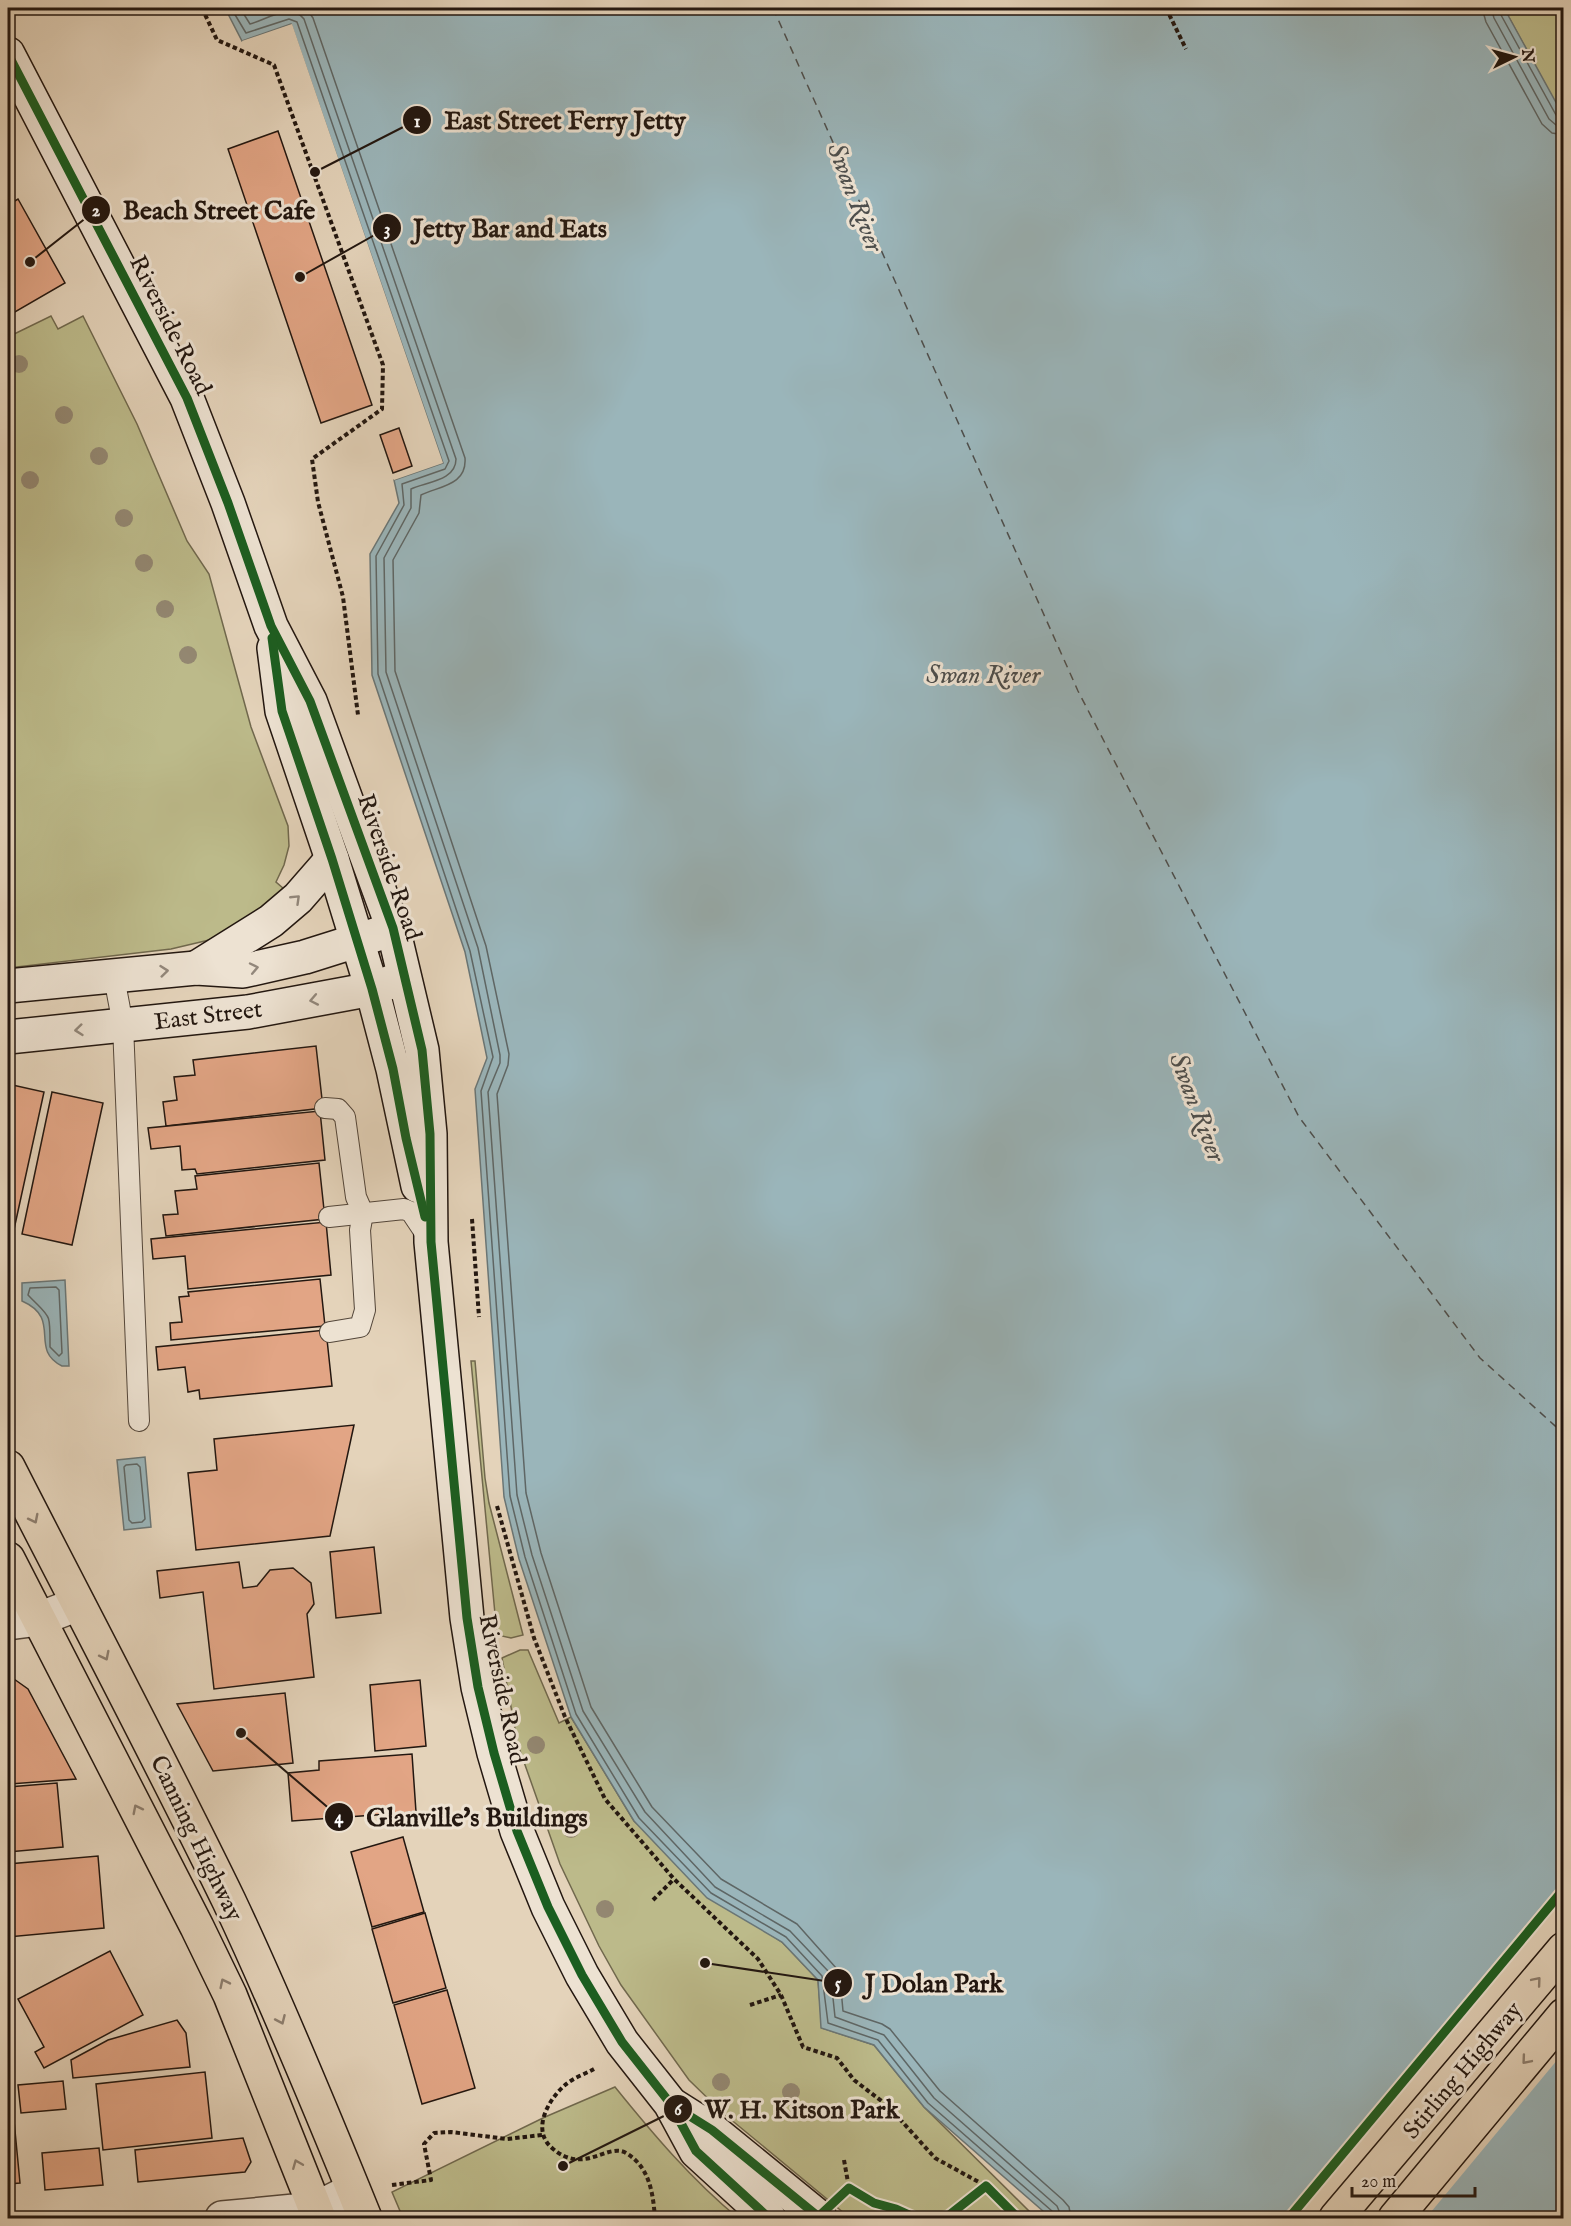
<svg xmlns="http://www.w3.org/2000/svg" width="1571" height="2226" viewBox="0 0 1571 2226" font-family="'IM FELL English',serif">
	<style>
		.green { fill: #bcba8a; stroke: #70684d; stroke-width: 1.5 }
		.water { fill: #9ab5ba; stroke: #6a7676; stroke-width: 1.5 }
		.pier { fill: #e4d3ba }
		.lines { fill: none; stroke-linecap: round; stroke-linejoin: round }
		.shore { stroke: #5e6665; stroke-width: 1.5 }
		.ferry { stroke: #4d4e4c; stroke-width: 1.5; stroke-dasharray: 8 6; stroke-linecap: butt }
		.building { fill: #e2a585; stroke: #231710; stroke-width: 1.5 }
		.lane-casing { stroke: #53463a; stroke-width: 22 }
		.street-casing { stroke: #53463a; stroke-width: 36 }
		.secondary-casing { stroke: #231710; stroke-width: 36 }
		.primary-casing { stroke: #231710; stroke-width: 36 }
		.highway-casing { stroke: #231710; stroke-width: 36 }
		.path { stroke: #231710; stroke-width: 4; stroke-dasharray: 4.5 3; stroke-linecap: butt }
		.lane { stroke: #ede2d2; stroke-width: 20 }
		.street { stroke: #ede2d2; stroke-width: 33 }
		.secondary { stroke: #ede2d2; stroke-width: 33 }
		.primary { stroke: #e4d3ba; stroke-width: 33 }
		.highway { stroke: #e4d3ba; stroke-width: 33 }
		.cycleway-casing { stroke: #ede2d2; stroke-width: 13 }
		.cycleway { stroke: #1b5e20; stroke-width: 9 }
		.tree { fill: #938771 }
		.oneway { stroke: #92877b }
		.oneway2 { stroke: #8d7e6e }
		.labels { text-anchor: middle; stroke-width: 6; stroke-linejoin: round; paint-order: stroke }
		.street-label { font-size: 24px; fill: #231710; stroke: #ede2d2 }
		.water-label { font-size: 26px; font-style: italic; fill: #4d4e4c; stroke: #ede2d2 }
		.leader { fill: none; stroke: #231710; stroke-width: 2 }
		.callout-dot { fill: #231710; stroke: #ede2d2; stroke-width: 2 }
		.mark-label { font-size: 18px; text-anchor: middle; font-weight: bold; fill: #fff }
		.callout-label { font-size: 26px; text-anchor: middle; font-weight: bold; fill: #231710; stroke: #ede2d2; stroke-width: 6; stroke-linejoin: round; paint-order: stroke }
	</style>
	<rect width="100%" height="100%" fill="#e4d3ba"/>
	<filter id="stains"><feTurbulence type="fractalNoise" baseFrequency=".00333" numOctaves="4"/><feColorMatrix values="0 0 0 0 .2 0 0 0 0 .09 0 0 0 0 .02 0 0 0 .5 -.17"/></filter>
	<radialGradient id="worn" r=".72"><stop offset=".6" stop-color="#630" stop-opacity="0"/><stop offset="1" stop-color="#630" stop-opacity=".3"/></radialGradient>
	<!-- green -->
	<g class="green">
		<polygon points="1516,8 1563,8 1563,117 1506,12"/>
		<polygon points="51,316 58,329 83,316 137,424 187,541 209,574 251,727 288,826 289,846 284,865 276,882 284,889 242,924 209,940 171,949 8,968 8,337"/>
		<polygon points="471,1361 475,1361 485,1478 489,1503 523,1635 511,1638 497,1635"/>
		<polygon points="520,1650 528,1650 559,1723 571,1717 634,1821 753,1923 782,1942 818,1980 822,2028 874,2045 924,2107 1036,2218 850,2218 723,2113 689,2080 621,1985 599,1946 560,1864 518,1745 502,1658"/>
		<path d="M615 2087C653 2134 691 2179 738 2218H403L392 2192 545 2117Z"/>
	</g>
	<!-- water -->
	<g class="water">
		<polygon points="225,8 1504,8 1564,117 1563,2218 1051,2218 924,2107 874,2045 821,2028 818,1980 782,1942 707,1898 634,1821 571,1717 519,1559 504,1497 475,1089 487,1058 465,952 372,675 370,554 399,503 394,480 443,463 291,24 242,41"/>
		<path d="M65 1280 69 1366H62C28 1349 63 1319 22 1301V1283Z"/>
		<polygon points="145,1457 151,1527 124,1530 117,1460"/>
	</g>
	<!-- pier -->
	<g class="pier">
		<polygon points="292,24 443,463 394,480 393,477 439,461 290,28 243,44 242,41"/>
		<polygon points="1563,1880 1563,2053 1426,2218 1282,2218"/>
	</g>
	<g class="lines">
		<!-- shore -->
		<g class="shore">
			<polyline points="231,8 246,33 289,19 297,22 449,461 445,469 402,484 404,505 376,556 378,674 470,951 493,1057 481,1091 510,1496 525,1557 576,1714 639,1818 711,1893 786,1937 822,1976 828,2023 878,2040 928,2103 1052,2211 1054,2218"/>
			<path d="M240 8 250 24C266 20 291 2 304 19L456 459C456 481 426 482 411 489V508L384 558 386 672 478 948 500 1055V1063L488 1092 517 1495 532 1555 583 1711 645 1812 715 1887 790 1931 828 1971 831 1979 835 2017 884 2035 934 2098 1057 2206 1062 2218"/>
			<path d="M306 8 313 18 465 458C467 485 440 486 421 495L419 513 393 560 395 671 486 946 509 1054 508 1065 497 1094 526 1493 541 1553 591 1707 652 1807 721 1879 797 1924 837 1969 840 1978 843 2011 882 2024 890 2029 940 2091 1063 2200 1069 2207 1071 2218"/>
			<polyline points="1482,8 1486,22 1542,124 1552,133 1564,135"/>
			<polyline points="1491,8 1494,18 1549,119 1556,125 1564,126"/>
			<polyline points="1499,8 1501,15 1556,115 1564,118"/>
			<path d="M56 1287 59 1290 62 1353 59 1356 50 1347C50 1311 51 1319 28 1295L30 1288Z"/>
			<polygon points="137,1464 140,1467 145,1519 142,1522 132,1523 129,1520 124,1467 126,1465"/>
		</g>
		<!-- ferry -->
		<polyline class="ferry" points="773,8 1078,691 1299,1117 1480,1358 1564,1434"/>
	</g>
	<!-- building -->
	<g class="building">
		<polygon points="278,131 372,405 321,423 228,149"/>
		<polygon points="18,199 65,283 8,316 8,205"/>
		<polygon points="399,428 412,466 393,473 380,435"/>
		<polygon points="316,1046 323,1108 166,1126 163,1102 177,1100 174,1077 195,1075 193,1060"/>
		<polygon points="8,1084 44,1092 13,1234 8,1233"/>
		<polygon points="52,1092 103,1103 72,1245 22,1234"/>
		<polygon points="320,1111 325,1160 197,1174 195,1169 182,1170 180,1146 151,1149 148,1128"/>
		<polygon points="319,1163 325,1219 166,1236 163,1215 178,1214 175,1191 197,1189 195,1176"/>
		<polygon points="326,1222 331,1275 188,1289 185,1256 153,1259 151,1239"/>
		<polygon points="320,1279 325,1326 171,1340 170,1323 182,1322 179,1297 189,1296 188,1292"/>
		<polygon points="326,1330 332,1386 200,1399 199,1390 188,1392 185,1367 158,1370 156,1347"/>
		<polygon points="354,1425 330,1536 196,1550 188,1473 217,1470 214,1439"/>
		<polygon points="374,1547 381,1613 336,1618 330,1552"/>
		<polygon points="239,1562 243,1588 257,1586 270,1570 293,1568 311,1583 314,1604 307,1614 314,1677 214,1689 203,1592 160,1598 157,1571"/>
		<polygon points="14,1679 28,1689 76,1779 10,1784 8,1756 8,1680"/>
		<polygon points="420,1680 426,1746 375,1751 370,1685"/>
		<polygon points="285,1693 293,1763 213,1771 177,1704"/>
		<polygon points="412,1754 416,1812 292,1821 288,1773 319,1770 319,1761"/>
		<polygon points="57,1783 63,1847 8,1852 8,1787"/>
		<polygon points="403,1837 424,1912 372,1927 351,1852"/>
		<polygon points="98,1856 104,1928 8,1937 8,1864"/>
		<polygon points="425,1913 446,1988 393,2003 372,1929"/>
		<polygon points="110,1951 143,2015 44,2068 35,2052 44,2047 18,1999"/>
		<polygon points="447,1990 475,2088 422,2104 394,2005"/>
		<polygon points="177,2020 186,2033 190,2067 73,2078 71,2060 108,2040"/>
		<polygon points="205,2072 212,2138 103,2150 96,2084"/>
		<polygon points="63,2081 66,2109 21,2113 18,2085"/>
		<polygon points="8,2110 13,2110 20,2183 8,2184"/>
		<polygon points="243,2138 251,2162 245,2172 138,2182 135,2150"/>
		<polygon points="99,2148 103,2185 45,2190 42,2153"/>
	</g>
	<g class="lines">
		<!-- lane casing -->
		<g class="lane-casing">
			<g id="lane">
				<polyline points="114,977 123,1025 139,1421"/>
				<polyline points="325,1108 338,1109 345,1117 356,1197 363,1213 360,1230 365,1310 360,1327 330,1332"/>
				<polyline points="329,1217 404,1209 411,1212 429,1239"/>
			</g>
		</g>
		<!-- street casing -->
		<g class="street-casing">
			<g id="street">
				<polyline points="8,1623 39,1619 78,1604"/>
				<polyline points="222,2218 315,2209 353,2190"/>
			</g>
		</g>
		<!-- secondary casing -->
		<g class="secondary-casing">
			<g id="secondary">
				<polyline points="8,54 187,398 228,503 271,626 310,701 393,928 422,1050 430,1134 431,1242 467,1618 478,1687 494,1753 517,1831 548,1907 582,1975 622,2042 670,2103 696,2151 769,2218"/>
				<polyline points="274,648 282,711 332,859 372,989 393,1069 418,1186"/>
				<polyline points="196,968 271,921 298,898 332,859"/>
				<polyline points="8,986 196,968 243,971 305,957 378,934"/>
				<polyline points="8,1037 248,1012 372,989 391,982"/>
				<polyline points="674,2106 712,2130 820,2218"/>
			</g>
		</g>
		<!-- primary casing -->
		<g class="primary-casing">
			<g id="primary">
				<path d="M8 1467C82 1612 158 1755 229 1901 278 2005 322 2112 365 2218"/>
				<polyline points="8,1559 197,1927 230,1995 319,2218"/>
			</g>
		</g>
		<!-- highway casing -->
		<g class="highway-casing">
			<g id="highway">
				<polyline points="1336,2218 1564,1949"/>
				<polyline points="1395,2218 1564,2015"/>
			</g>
		</g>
		<!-- path -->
		<g class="path">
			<polyline points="202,8 217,40 274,65 383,365 382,409 312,459 318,502 343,597 358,715"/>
			<polyline points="1166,8 1186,49"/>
			<polyline points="472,1219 479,1317"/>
			<polyline points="497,1506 534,1638 565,1717 605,1799 674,1879 758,1959 781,1995 803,2047 837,2058 854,2080 888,2106 935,2158 986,2186 1018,2218"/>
			<polyline points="653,1900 674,1879"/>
			<polyline points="750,2005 781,1995"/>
			<path d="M594 2069C585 2074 573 2078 565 2085 548 2100 531 2130 552 2148 584 2176 607 2142 626 2153 650 2167 653 2194 655 2218"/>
			<polyline points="844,2160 849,2188"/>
			<polyline points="392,2185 431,2180 424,2144 434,2133 451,2132 507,2139 542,2135"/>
		</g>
		<!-- lane -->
		<use href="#lane" class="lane"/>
		<!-- street -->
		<use href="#street" class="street"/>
		<!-- secondary -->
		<use href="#secondary" class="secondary"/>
		<!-- primary -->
		<use href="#primary" class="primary"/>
		<!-- highway -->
		<use href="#highway" class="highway"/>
		<!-- cycleway casing -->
		<g class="cycleway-casing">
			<g id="cycleway">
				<polyline points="8,54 187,398 228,503 271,626 310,701 393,928 422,1050 430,1134 431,1242 467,1618 478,1687 494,1753 517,1831 548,1907 582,1975 622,2042 670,2103 696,2151 769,2218"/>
				<polyline points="272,638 282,711 332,859 372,989 393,1069 406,1138 425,1217"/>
				<polyline points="672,2105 712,2130 820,2218"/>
				<polyline points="817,2218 849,2188 874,2203 896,2209 916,2218"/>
				<polyline points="941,2218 948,2216 986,2186 1018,2218"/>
				<polyline points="1289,2218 1564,1889"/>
			</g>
		</g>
		<!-- cycleway -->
		<use href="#cycleway" class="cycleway"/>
	</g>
	<!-- trees -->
	<g class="tree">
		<circle cx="19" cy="364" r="9"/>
		<circle cx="64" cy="415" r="9"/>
		<circle cx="99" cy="456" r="9"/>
		<circle cx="30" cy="480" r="9"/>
		<circle cx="124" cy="518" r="9"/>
		<circle cx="144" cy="563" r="9"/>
		<circle cx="165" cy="609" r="9"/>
		<circle cx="188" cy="655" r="9"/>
		<circle cx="536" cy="1745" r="9"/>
		<circle cx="571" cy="1829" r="9"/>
		<circle cx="605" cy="1909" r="9"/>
		<circle cx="721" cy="2082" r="9"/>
		<circle cx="791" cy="2092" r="9"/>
	</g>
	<!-- one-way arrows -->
	<defs><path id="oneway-chevron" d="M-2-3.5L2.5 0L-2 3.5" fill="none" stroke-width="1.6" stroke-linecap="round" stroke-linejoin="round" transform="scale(1.5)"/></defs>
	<g class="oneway">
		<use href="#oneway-chevron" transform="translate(296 899) rotate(-44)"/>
		<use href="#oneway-chevron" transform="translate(254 968) rotate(-12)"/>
		<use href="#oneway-chevron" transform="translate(164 971) rotate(-6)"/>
		<use href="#oneway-chevron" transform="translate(314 1000) rotate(169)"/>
		<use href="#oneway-chevron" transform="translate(79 1030) rotate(174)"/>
	</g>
	<g class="oneway2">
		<use href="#oneway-chevron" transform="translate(34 1519) rotate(63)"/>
		<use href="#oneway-chevron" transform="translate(105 1656) rotate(63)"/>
		<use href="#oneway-chevron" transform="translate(137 1809) rotate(-117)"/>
		<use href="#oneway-chevron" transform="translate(1537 1981) rotate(-50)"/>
		<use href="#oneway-chevron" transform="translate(224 1983) rotate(-116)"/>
		<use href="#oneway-chevron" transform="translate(281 2020) rotate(66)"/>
		<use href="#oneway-chevron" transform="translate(1526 2060) rotate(130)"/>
		<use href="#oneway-chevron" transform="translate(297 2164) rotate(-112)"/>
	</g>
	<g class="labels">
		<!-- street labels -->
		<g class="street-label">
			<text transform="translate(171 325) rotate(63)" y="8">Riverside Road</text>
			<text transform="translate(390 867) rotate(71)" y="8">Riverside Road</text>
			<text transform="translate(208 1015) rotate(-7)" y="8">East Street</text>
			<text transform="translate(503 1689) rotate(78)" y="8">Riverside Road</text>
			<text transform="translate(197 1838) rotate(64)" y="8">Canning Highway</text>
			<text transform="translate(1462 2070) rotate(-50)" y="8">Stirling Highway</text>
		</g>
		<!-- water labels -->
		<g class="water-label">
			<text transform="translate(856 197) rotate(69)" y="9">Swan River</text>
			<text x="983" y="683">Swan River</text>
			<text transform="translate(1198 1107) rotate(69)" y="9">Swan River</text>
		</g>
	</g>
	<!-- callouts -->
	<path class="leader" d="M315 172L417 120M30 262L96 210M300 277L387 228M241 1733L339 1817M705 1963L838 1983M563 2166L678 2109"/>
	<g class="callout-dot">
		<circle cx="315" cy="172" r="6"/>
		<circle cx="30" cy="262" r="6"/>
		<circle cx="300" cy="277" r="6"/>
		<circle cx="241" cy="1733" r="6"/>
		<circle cx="705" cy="1963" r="6"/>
		<circle cx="563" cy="2166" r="6"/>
		<circle cx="417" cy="120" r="15"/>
		<circle cx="96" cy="210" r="15"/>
		<circle cx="387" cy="228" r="15"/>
		<circle cx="339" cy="1817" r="15"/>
		<circle cx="838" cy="1983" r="15"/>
		<circle cx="678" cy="2109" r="15"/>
	</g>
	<g class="mark-label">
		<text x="417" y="127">1</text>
		<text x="96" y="216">2</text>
		<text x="387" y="235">3</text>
		<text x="339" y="1823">4</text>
		<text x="838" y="1989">5</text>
		<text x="678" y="2115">6</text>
	</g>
	<g class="callout-label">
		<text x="565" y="129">East Street Ferry Jetty</text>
		<text x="219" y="219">Beach Street Cafe</text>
		<text x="510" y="237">Jetty Bar and Eats</text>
		<text x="477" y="1826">Glanville's Buildings</text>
		<text x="934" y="1992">J Dolan Park</text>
		<text x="802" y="2118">W. H. Kitson Park</text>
	</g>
	<!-- margin -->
	<rect width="1571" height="2226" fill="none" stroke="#e4d3ba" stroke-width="30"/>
	<rect x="9" y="9" width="1553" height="2208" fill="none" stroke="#231710" stroke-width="3"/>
	<rect x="15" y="15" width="1541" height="2196" fill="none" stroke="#231710" stroke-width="1.5"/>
	<!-- north arrow -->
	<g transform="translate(1514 57) rotate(85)" stroke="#ede2d2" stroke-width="4.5" paint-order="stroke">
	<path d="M0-4.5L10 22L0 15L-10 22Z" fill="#231710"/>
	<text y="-9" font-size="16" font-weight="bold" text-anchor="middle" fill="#231710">N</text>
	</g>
	<!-- scale -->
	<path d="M1352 2187v9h123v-9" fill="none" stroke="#231710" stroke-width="3"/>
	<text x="1361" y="2187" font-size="18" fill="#231710" stroke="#ede2d2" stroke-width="4.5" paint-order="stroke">20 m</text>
	<rect width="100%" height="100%" filter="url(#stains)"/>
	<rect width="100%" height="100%" fill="url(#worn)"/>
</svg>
